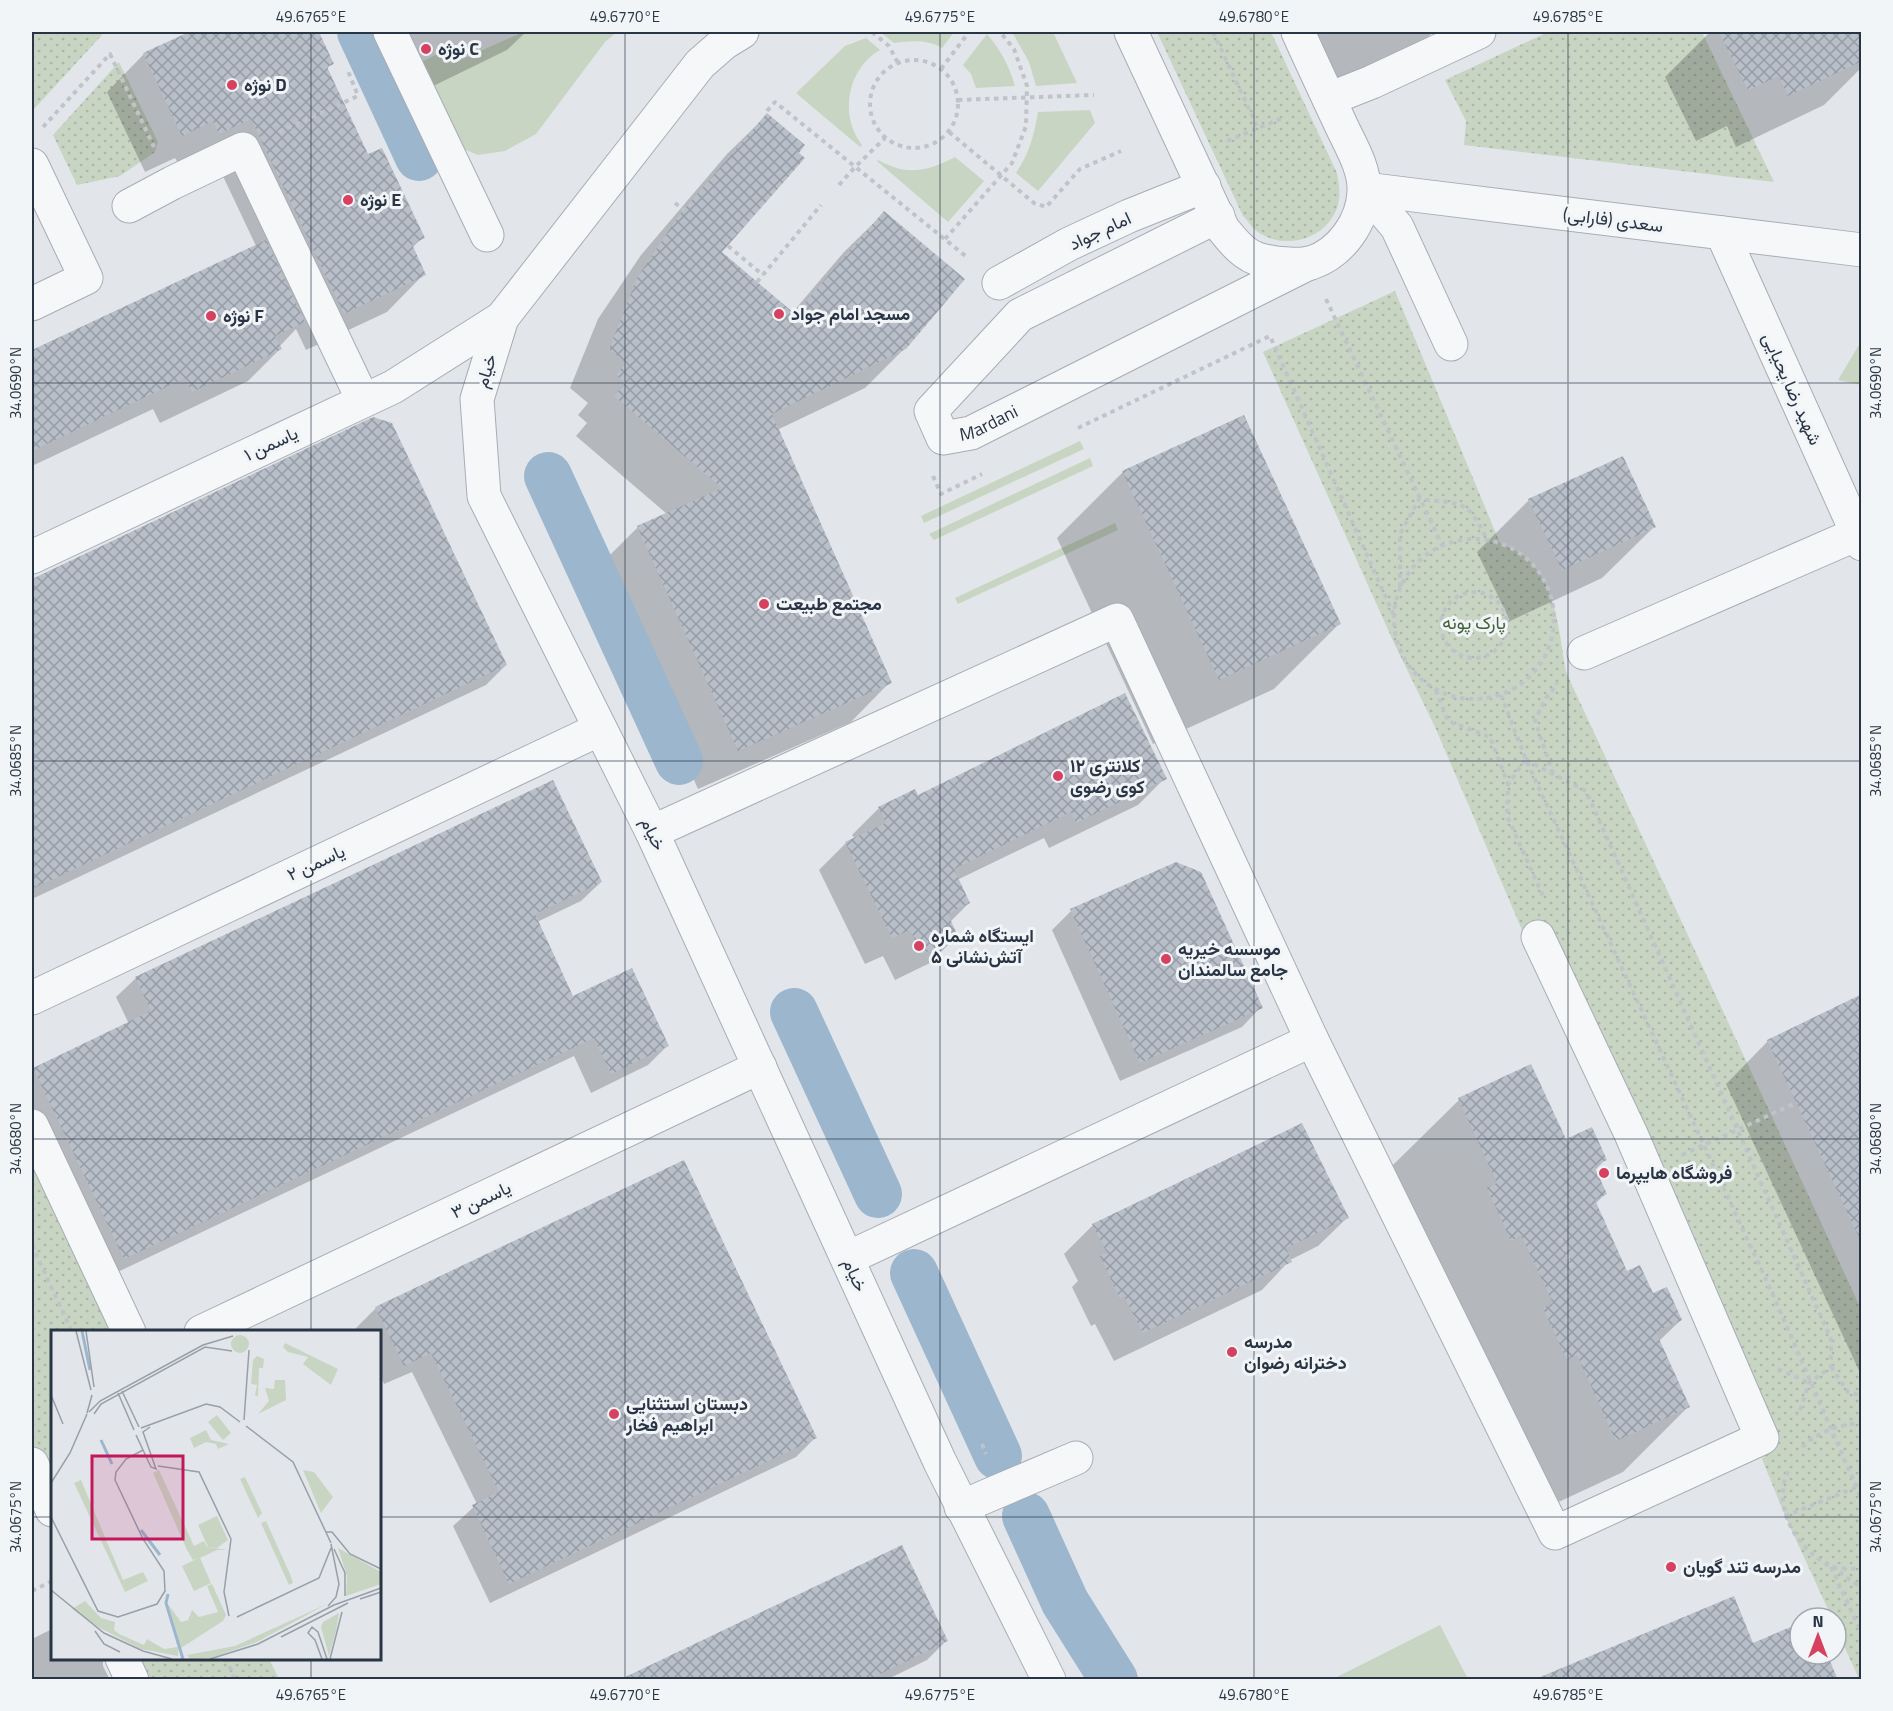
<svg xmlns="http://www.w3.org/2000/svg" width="1893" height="1711" viewBox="0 0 1893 1711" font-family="'Titillium Web',Vazirmatn,sans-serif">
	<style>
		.green { fill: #c8d5c3 }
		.park { fill: url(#park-dots) }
		.shadow { fill: #0003 }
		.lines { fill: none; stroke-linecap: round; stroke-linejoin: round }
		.canal { stroke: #9bb6cd; stroke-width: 48 }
		.building { fill: url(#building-cross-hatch) }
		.minor-casing { stroke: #a7adb6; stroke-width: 35 }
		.path { stroke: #c0c4ca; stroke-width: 4; stroke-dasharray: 4.5 4.5; stroke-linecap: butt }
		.minor { stroke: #f5f7f9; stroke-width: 33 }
		.ticks { fill: none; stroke: #293444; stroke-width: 1.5; stroke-opacity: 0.45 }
		.poi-dot { fill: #d5415f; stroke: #f2f5f8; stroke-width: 2 }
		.labels { text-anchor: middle; stroke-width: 6; stroke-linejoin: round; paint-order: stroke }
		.poi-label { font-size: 18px; font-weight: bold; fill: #293444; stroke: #f2f5f8; text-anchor: start }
		.street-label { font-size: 18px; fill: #293444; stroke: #f2f5f8 }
		.park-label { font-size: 18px; fill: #406135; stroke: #f2f5f8 }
		.inset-river { fill: none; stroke: #9bb6cd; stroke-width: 3 }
		.inset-road { fill: none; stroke: #989fa8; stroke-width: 1.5 }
		.view { fill: #c2185b; fill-opacity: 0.15; stroke: #c2185b; stroke-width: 3 }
		.inset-edge { fill: none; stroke: #293444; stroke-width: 3 }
		.neatline { fill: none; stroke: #293444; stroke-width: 2 }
		.ticks-label { font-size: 15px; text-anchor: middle; fill: #293444 }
	</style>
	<defs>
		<pattern id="park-dots" width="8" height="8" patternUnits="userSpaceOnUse" patternTransform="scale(1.5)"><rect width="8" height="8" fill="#c8d5c3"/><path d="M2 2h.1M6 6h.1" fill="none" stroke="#acb7a9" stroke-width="1.8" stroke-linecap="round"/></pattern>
		<pattern id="building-cross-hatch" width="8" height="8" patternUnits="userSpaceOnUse" patternTransform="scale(1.5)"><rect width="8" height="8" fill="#b9bfc9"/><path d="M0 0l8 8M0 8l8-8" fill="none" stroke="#969ca5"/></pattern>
	</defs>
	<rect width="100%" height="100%" fill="#e2e6eb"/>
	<!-- green -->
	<g class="green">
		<polygon points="523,32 617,32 605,42 536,134 505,151 478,155 461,148 421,62 446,50 454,63"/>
		<path d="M880 32H954L942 48C927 39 910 41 894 43Z"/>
		<polygon points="1012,32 1053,32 1077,83 1036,86 1029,62"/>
		<path d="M987 34C1001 50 1009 66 1015 86L976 88 971 74 963 65Z"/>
		<path d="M866 38 880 50C847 69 839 115 862 145L860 147 796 93 845 46Z"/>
		<path d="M1090 110 1095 123 1038 191 1016 173C1029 154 1034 135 1038 112Z"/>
		<path d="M955 157 984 181 948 222 877 161 878 160C906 176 927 172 955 157Z"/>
		<polygon points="1860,343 1861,385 1838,380"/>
		<polygon points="1080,441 1084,449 924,523 921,516"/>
		<polygon points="1090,458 1093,466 934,540 929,534"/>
		<polygon points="1115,523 1118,530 958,604 955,598"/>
		<polygon points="1440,1625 1468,1679 1333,1679"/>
	</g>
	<!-- park -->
	<g class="park">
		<polygon points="32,32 100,32 102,35 35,108 32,109"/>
		<path d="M1157 32H1271L1337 173C1339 184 1341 194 1338 205 1328 240 1283 252 1255 230 1251 226 1247 220 1243 216Z"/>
		<polygon points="1548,32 1702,32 1774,182 1464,145 1466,121 1445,80"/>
		<polygon points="119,62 158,142 155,152 120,176 77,185 53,135"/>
		<path d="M1395 291 1500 543C1508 547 1518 551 1524 556 1557 584 1559 633 1566 672L1861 1309V1679H1859L1836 1628V1618H1832L1785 1516 1762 1459 1779 1440 1549 952 1534 958 1435 727 1394 643 1263 352Z"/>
		<polygon points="32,1159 113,1331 52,1332 52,1487 32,1443"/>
		<polygon points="134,1659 269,1659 279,1679 144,1679"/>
	</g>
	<!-- shadow -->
	<g class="shadow">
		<polygon points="193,32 317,32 332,63 327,69 368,156 423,237 412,248 424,274 387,312 306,350 296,329 279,347 280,349 248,381 160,423 153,409 32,466 32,352 256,246 213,155 182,170 175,158 145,172 107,92 144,54"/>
		<polygon points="352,32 526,32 507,50 419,93 413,79 384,92 370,61 363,54"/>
		<polygon points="1298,32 1433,32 1393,71 1331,101"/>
		<polygon points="1710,32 1862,32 1862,67 1824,105 1736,147 1727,126 1696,141 1665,77"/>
		<polygon points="767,115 720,253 792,313 844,252 884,213 905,348 865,388 777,430 890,682 851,722 698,789 599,566 638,527 667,514 576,436 587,423 578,415 588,403 570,388 598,319 641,255 727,154"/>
		<polygon points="373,419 506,665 486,685 32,899 32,580"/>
		<polygon points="1123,472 1340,623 1274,689 1153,744 1057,538"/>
		<polygon points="1529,500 1654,527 1602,578 1510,621 1477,552"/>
		<polygon points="1165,778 1138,805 1049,848 1044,838 957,880 969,903 950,922 957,936 930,963 895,980 883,956 865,964 819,870 846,843 855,839 852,835 879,808 917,797"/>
		<polygon points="601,882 581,901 537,922 573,998 667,1046 648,1065 591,1093 574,1056 105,1278 32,1125 32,1071 129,1024 116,997 136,978"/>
		<polygon points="1071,911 1261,1007 1242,1027 1120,1081 1052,930"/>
		<polygon points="1862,996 1862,1377 1726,1084 1768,1041"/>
		<polygon points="1531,1066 1565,1141 1606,1159 1594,1171 1605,1194 1595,1204 1626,1273 1681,1320 1659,1341 1689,1406 1623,1472 1550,1506 1393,1165 1459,1100"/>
		<polygon points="683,1162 816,1437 796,1457 490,1603 453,1526 477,1504 412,1372 384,1384 380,1375 380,1332 358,1332 356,1328 376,1308"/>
		<polygon points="1347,1218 1318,1246 1290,1260 1262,1290 1114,1361 1095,1324 1091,1326 1072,1287 1078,1281 1064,1254 1093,1225"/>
		<polygon points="52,1629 52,1658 103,1658 103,1666 110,1680 32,1680 32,1639"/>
		<polygon points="946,1641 927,1660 886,1680 621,1680"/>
	</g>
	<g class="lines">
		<!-- canal -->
		<g class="canal">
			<polyline points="361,32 419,157"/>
			<polyline points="548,476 679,761"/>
			<polyline points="794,1012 878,1194"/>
			<polyline points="914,1273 998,1456"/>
			<polyline points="1026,1516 1065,1602 1114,1680"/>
		</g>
	</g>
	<!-- building -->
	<g class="building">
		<polygon points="189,32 319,32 334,64 327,67 368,154 382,148 425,238 412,244 426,275 344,314 251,119 219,134 213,121 182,136 143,53"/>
		<polygon points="1719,32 1862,32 1862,61 1788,96 1779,76 1748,90"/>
		<polygon points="767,113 805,145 799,153 805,158 722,252 795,314 884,211 965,279 906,349 772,414 892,683 738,751 637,526 722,488 614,396 625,383 616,375 626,363 609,349 637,278 680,214"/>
		<polygon points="266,240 305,322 275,336 282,349 192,392 185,378 32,451 32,350"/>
		<polygon points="1244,415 1341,624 1219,680 1122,471"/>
		<polygon points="373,417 392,423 507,665 32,889 32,579"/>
		<polygon points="1623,456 1656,527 1562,570 1528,499"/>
		<polygon points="1125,693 1167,779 1076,823 1071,812 954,869 970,903 948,914 958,937 922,954 910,930 892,938 845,842 886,823 878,807 915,789 918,795"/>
		<polygon points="553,780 602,882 535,914 573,996 632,968 669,1046 611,1074 594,1038 124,1259 33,1068 151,1011 135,977"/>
		<polygon points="1176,862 1201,872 1263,1008 1140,1063 1070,909"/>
		<polygon points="1862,994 1862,1244 1767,1040"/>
		<polygon points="1531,1064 1566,1139 1592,1127 1607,1160 1594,1166 1607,1194 1595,1200 1627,1271 1640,1265 1653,1293 1667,1287 1682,1320 1656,1332 1690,1407 1616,1441 1577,1355 1567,1360 1543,1308 1553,1303 1521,1235 1511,1241 1487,1188 1497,1183 1458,1098"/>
		<polygon points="1302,1123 1349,1218 1286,1248 1292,1262 1143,1333 1124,1296 1120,1299 1100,1256 1107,1253 1092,1224"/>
		<polygon points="684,1160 817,1438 509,1584 472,1505 499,1492 431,1353 404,1366 375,1307"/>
		<polygon points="902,1545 948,1641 868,1680 619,1680"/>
		<polygon points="1734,1596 1753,1643 1800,1623 1800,1654 1827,1654 1838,1680 1533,1680"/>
	</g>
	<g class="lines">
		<!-- minor casing -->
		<g class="minor-casing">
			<g id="minor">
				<polyline points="390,32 487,235"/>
				<polyline points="742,32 724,43 700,64 502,318 477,399 484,496 652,832 940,1462 1049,1680"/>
				<path d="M1131 32 1223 229C1233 241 1244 256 1261 260 1271 263 1300 266 1311 263 1341 253 1363 222 1364 191 1365 169 1351 146 1342 127 1327 95 1312 63 1298 32"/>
				<polyline points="1329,99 1372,82 1479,32"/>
				<polyline points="32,165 86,278 32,304"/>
				<polyline points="1365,189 1862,250"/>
				<polyline points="1365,189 1397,227 1451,344"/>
				<polyline points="129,206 172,183 243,149 363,400"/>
				<path id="s1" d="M1218 216 1020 315 931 411 943 438 971 433 1309 263"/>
				<polyline points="1722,233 1862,544"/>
				<polyline points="999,283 1069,244 1129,216 1204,186"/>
				<polyline points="32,557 393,387 502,318"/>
				<polyline points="1584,653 1857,534"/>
				<polyline points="652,832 1117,620 1312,1040 1555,1533 1762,1438 1631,1134 1538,937"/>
				<polyline points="32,998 600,729"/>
				<polyline points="32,1126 129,1332"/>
				<polyline points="848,1258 1312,1040"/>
				<polyline points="201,1332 760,1067"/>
				<polyline points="32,1464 52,1510"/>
				<polyline points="961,1507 1076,1458"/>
				<polyline points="122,1658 132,1680"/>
			</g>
		</g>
		<!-- path -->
		<g class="path">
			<polyline points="872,32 889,46 898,63"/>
			<polyline points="1213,32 1258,128"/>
			<circle cx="914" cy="104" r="44"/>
			<polyline points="941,69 969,32"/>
			<polyline points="958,100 1094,95"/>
			<polyline points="767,111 775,102 968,258"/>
			<polyline points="43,127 110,54 154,147"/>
			<polyline points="279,132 358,96 348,71"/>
			<polyline points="949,132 1034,203 1046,207 1080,169 1121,151"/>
			<polyline points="1227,141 1285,117"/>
			<polyline points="839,185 855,167 885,138"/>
			<polyline points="675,203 684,210"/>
			<polyline points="945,239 1012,163 1026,126 1027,86 1014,49 1000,32"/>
			<polyline points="728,246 763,275"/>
			<polyline points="757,282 821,205"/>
			<polyline points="1326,299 1442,545"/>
			<polyline points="1078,428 1270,336 1394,616"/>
			<polyline points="933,476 941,494 982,474"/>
			<circle cx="1474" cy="619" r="80"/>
			<path d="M1400 587V534L1419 499C1462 504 1467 498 1487 540"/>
			<circle cx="1474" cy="625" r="33"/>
			<polyline points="1436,690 1448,721 1490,737 1508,784"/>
			<polyline points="1501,695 1526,760 1774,1297 1862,1500"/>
			<polyline points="1525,760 1508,785 1507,816 1544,898"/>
			<polyline points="1526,760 1586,791 1831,1339 1831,1367 1809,1383 1801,1408 1796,1415"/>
			<polyline points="1553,774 1535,720 1546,698 1557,685 1556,683"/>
			<polyline points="1682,1155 1796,1103"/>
			<polyline points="1560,1238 1572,1266"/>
			<polyline points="32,1245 72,1332"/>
			<polyline points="1831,1367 1848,1392 1862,1396"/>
			<polyline points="1778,1369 1809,1383"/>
			<polyline points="982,1444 986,1454"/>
			<path d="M1802 1447C1820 1431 1837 1425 1862 1423"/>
			<path d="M1788 1471C1775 1501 1788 1531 1810 1552 1816 1557 1825 1565 1833 1567 1842 1569 1853 1569 1862 1568"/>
			<polyline points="1785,1516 1862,1485"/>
			<polyline points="1831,1567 1862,1634"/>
			<polyline points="1832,1567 1862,1588"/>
			<polyline points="32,1591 52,1581"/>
			<polyline points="226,1658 235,1680"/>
		</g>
		<!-- minor -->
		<use href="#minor" class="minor"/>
	</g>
	<!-- ticks -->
	<path class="ticks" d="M311 32V1332M625 32V1680M940 32V1680M1254 32V1680M1568 32V1680M32 383H1862M32 761H1862M32 1139H1862M32 1517H52M380 1517H1862M311 1658V1680"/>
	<!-- markers -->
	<g class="poi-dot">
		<circle cx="426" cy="49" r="6"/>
		<circle cx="232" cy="85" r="6"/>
		<circle cx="348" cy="200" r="6"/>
		<circle cx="779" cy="314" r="6"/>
		<circle cx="211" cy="316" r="6"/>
		<circle cx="764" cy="604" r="6"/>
		<circle cx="1058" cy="776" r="6"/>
		<circle cx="919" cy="946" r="6"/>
		<circle cx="1166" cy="959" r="6"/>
		<circle cx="1604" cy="1173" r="6"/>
		<circle cx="1232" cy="1352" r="6"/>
		<circle cx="614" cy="1414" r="6"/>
		<circle cx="1671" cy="1567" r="6"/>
	</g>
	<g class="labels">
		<!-- poi labels -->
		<g class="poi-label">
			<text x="438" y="55">نوژه C</text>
			<text x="244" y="91">نوژه D</text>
			<text x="360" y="206">نوژه E</text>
			<text x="791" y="320">مسجد امام جواد</text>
			<text x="223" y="322">نوژه F</text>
			<text x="776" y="610">مجتمع طبیعت</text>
			<text x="1070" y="772">کلانتری ۱۲<tspan x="1070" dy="21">کوی رضوی</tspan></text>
			<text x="931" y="942">ایستگاه شماره<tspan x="931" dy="21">۵ آتش‌نشانی</tspan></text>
			<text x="1178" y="955">موسسه خیریه<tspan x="1178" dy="21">جامع سالمندان</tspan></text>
			<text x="1616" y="1179">فروشگاه هایپرما</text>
			<text x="1244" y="1348">مدرسه<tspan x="1244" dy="21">دخترانه رضوان</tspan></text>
			<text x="626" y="1410">دبستان استثنایی<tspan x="626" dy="21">ابراهیم فخار</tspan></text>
			<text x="1683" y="1573">مدرسه تند گویان</text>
		</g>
		<!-- street labels -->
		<g class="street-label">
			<text transform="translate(1613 220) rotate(7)" y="6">سعدی (فارابی)</text>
			<text transform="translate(1100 231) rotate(-25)" y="6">امام جواد</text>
			<text transform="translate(486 371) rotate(-73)" y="6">خیام</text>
			<text transform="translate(1792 389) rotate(66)" y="6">شهید رضا یحیایی</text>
			<text dy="6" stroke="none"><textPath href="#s1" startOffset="430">Mardani</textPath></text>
			<text transform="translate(271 444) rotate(-25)" y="6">یاسمن ۱</text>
			<text transform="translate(653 834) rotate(64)" y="6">خیام</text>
			<text transform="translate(316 863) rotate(-25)" y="6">یاسمن ۲</text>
			<text transform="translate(481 1200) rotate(-25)" y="6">یاسمن ۳</text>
			<text transform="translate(855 1275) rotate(66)" y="6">خیام</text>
		</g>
		<!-- park labels -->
		<g class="park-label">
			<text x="1474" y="629">پارک پونه</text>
		</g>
	</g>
	<!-- overview -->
	<g transform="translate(51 1330)">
		<rect width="330" height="330" fill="#e2e6eb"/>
		<path d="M180 14a9 9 0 1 1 18 0a9 9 0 1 1-18 0ZM206 26 213 29 212 38H208L207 67 204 65 206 55 200 54 202 30ZM166 85 180 103 172 110 157 92ZM166 186 177 210 166 218 157 217 147 195ZM161 254 175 285 172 291 130 318 117 274 130 292 137 290 141 280 148 287 167 282 156 256Z" fill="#c8d5c3"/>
		<path d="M234 13 287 39 280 55 252 34 257 27 237 22 232 17ZM224 50H234L235 70 207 84 218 71 214 58 223 59ZM252 140 263 142 282 167 270 183ZM34 271 50 288 64 292 63 300 68 304 93 315 96 309 113 319 127 317V326L90 319 49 298 21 279ZM276 274 206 312 160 328 139 329 136 325 184 316ZM288 283 285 301 278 326 270 297 272 292Z" fill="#c8d5c3"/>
		<path d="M155 100 160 110 178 114 167 119 165 114 155 112 143 118 139 108ZM108 140 143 216 153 211 156 217 177 220H166L149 228 160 253 143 261 131 236 149 227 142 230 136 220 102 143ZM194 147 211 183 207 188 189 149ZM30 150 72 250 92 242 97 251 74 262 23 153ZM215 191 239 244 242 253 238 255 210 193ZM287 218 330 242V254L295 266 296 246Z" fill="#c8d5c3"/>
		<path class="inset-river" d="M31 1 39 40M50 110 61 134M90 200 109 225M117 264 115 273 132 329"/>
		<path class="inset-road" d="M25 1 40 60M35 1 43 57M71 61 88 97M67 63 83 100M0 65 12 94M38 82 49 71 152 15 182 6M36 83 41 65M43 84 50 74 154 17 181 21M193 90 198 20M195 96 242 132 280 213M90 98 155 74 169 77 189 92M85 105 100 137 105 139 92 102 99 97M107 136 148 142 180 209 173 262 178 286M0 153 19 123 36 84M0 187 47 281 67 287 106 274 114 261 113 241 92 209 64 150 65 142 75 129 92 120M275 202H281L299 224 330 239M283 219 294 243V266M0 260 53 303 92 321 121 329M309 269 330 262M277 276 285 267 288 254 280 214M186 287 268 248 280 218M44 301 53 314 69 322M230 307 297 273M159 329 207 314 283 275 330 258M271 329 264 310 257 303 261 297 267 302 276 329M279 329 291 282"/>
		<path class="view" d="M41 126H132V209H41Z"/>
		<rect width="330" height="330" class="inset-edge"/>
	</g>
	<!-- border -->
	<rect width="1893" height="1711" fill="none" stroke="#f2f5f8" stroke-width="66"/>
	<!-- north arrow -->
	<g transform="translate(1818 1636)"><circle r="28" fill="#f2f5f8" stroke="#a2a8b0" stroke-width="1.5"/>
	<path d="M0-4.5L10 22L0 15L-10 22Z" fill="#d5415f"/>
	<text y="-9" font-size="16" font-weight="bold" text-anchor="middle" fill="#293444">N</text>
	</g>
	<rect x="33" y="33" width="1827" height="1645" class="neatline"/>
	<g class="ticks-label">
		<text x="311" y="22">49.6765°E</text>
		<text x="625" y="22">49.6770°E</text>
		<text x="940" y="22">49.6775°E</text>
		<text x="1254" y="22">49.6780°E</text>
		<text x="1568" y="22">49.6785°E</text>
		<text transform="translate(16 383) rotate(-90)" y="5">34.0690°N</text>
		<text transform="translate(1876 383) rotate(-90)" y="5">34.0690°N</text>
		<text transform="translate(16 761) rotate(-90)" y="5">34.0685°N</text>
		<text transform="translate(1876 761) rotate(-90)" y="5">34.0685°N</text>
		<text transform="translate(16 1139) rotate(-90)" y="5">34.0680°N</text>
		<text transform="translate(1876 1139) rotate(-90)" y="5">34.0680°N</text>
		<text transform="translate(16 1517) rotate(-90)" y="5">34.0675°N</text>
		<text transform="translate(1876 1517) rotate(-90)" y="5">34.0675°N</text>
		<text x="311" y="1700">49.6765°E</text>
		<text x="625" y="1700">49.6770°E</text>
		<text x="940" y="1700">49.6775°E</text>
		<text x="1254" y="1700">49.6780°E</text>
		<text x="1568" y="1700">49.6785°E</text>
	</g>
</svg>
